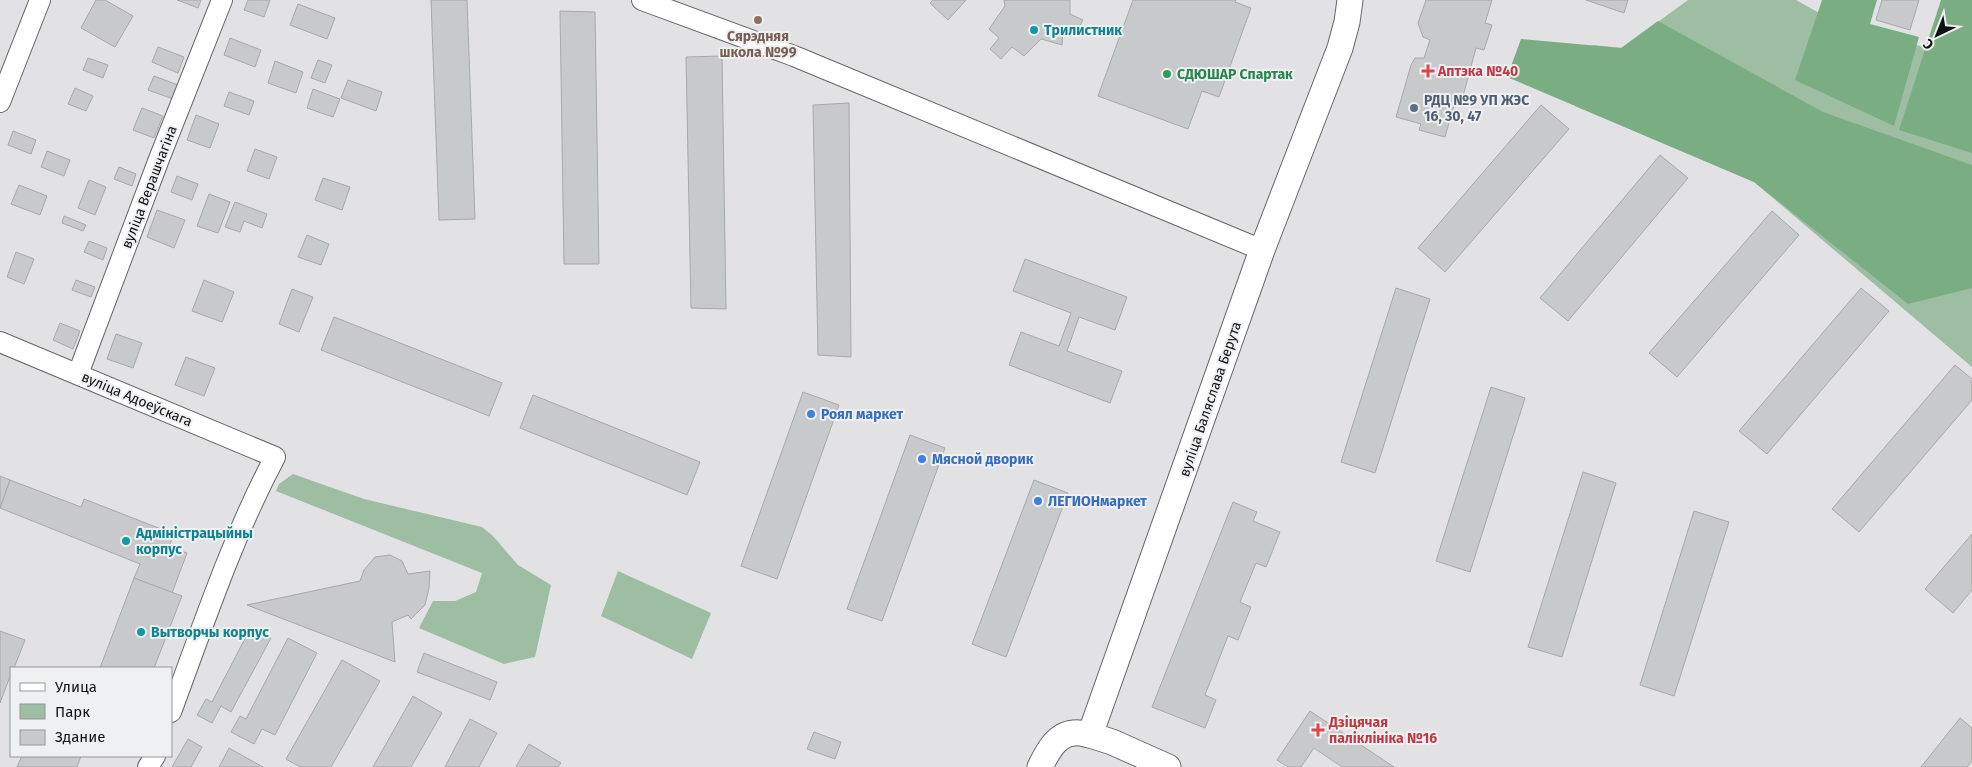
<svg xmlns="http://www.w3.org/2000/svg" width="1972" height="767" viewBox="0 0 1972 767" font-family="'Fira Sans',sans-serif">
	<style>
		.green { fill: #9dbea2 }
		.forest { fill: #7bad83 }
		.building { fill: #c8c9ca; stroke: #a7a8a9 }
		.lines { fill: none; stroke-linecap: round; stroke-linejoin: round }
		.minor-casing { stroke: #656566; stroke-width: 22 }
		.tertiary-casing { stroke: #656566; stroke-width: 27 }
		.minor { stroke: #fff; stroke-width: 20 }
		.tertiary { stroke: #fff; stroke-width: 25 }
		.education-dot { fill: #8d6e63; stroke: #eff0f1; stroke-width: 2 }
		.culture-dot { fill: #0f9aa8; stroke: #eff0f1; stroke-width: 2 }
		.health-dot { fill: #e0444e; stroke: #eff0f1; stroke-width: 2 }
		.leisure-dot { fill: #2e9e5b; stroke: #eff0f1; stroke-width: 2 }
		.service-dot { fill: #5c6f8a; stroke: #eff0f1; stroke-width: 2 }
		.shop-dot { fill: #3f7fe0; stroke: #eff0f1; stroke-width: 2 }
		.labels { text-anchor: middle; stroke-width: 4; stroke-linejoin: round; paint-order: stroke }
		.culture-label { font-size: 14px; font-weight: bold; fill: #0d838f; stroke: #eff0f1; text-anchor: start }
		.education-label { font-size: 14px; font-weight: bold; fill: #785e54; stroke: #eff0f1 }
		.health-label { font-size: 14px; font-weight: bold; fill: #be3a42; stroke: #eff0f1; text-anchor: start }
		.leisure-label { font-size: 14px; font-weight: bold; fill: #27864d; stroke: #eff0f1; text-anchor: start }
		.service-label { font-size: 14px; font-weight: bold; fill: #4e5e75; stroke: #eff0f1; text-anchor: start }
		.street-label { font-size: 14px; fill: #111112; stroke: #eff0f1 }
		.shop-label { font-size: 14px; font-weight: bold; fill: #366cbe; stroke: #eff0f1; text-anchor: start }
	</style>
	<rect width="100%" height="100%" fill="#e2e2e4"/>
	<!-- green -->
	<g class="green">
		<polygon points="1688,0 1796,0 1839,24 1972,60 1972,367 1754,182 1575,106 1593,45 1622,48"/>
		<polygon points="293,474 364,499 482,527 493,536 518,565 551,585 535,657 504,664 419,628 433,601 455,601 476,592 482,573 276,491 279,484"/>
		<polygon points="618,571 711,613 692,659 601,616"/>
	</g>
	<!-- forest -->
	<g class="forest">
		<polygon points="1822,0 1877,0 1870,24 1919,37 1894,126 1795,80"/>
		<polygon points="1941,0 1972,0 1972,153 1899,130"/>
		<polygon points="1658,21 1823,112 1972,165 1972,288 1908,304 1754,182 1507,77 1521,39 1621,48"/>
	</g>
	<!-- building -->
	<g class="building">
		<polygon points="96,0 105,0 133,16 115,47 81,28"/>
		<polygon points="177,0 201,0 198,8"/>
		<polygon points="248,0 270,0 264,17 244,10"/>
		<polygon points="431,0 467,0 475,219 439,220"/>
		<polygon points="933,0 966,0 948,20 930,3"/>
		<polygon points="1004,0 1070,0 1070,14 1083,20 1076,32 1063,30 1062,45 1041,39 1024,56 1012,47 1001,59 990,49 999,38 989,29 1005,6"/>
		<polygon points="1133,0 1236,0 1235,2 1251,8 1219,97 1202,91 1188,129 1098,96"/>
		<polygon points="1426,0 1492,0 1485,23 1492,25 1484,50 1476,48 1463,96 1457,95 1445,137 1419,130 1421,124 1396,117 1411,65 1415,58 1424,58 1430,40 1423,37 1418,23"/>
		<polygon points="1586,0 1628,0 1624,13"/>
		<polygon points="1882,0 1919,0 1910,30 1876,20"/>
		<polygon points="298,4 335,18 327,39 290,25"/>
		<polygon points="560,11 595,12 599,264 564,264"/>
		<polygon points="230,38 261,50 255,67 224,55"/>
		<polygon points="158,47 184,57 178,73 152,62"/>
		<polygon points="722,56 726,309 691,308 686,57"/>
		<polygon points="88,58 108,65 103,78 83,70"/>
		<polygon points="318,60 332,65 325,83 311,78"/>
		<polygon points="275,61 303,72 296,93 268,83"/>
		<polygon points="154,76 178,85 173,99 148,90"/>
		<polygon points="348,80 382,92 376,111 341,98"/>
		<polygon points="75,88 93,96 86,111 68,104"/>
		<polygon points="313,89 340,99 333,117 307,108"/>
		<polygon points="229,92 254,101 249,115 224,106"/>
		<polygon points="849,103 851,357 818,355 813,105"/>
		<polygon points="1541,105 1569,129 1445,272 1418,248"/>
		<polygon points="142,108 163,116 154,138 133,130"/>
		<polygon points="196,115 219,124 210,148 187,140"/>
		<polygon points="13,131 36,140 31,154 8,145"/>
		<polygon points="255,149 277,157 269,179 247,171"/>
		<polygon points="47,151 70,160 64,176 41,167"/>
		<polygon points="1660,155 1688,178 1568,321 1540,298"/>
		<polygon points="119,167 136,174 132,186 114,179"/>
		<polygon points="177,176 198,184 192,200 171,192"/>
		<polygon points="323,178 350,187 342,210 315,200"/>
		<polygon points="89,180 106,187 95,215 78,208"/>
		<polygon points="19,185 47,196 40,215 11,204"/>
		<polygon points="209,194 230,202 218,233 197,226"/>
		<polygon points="235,202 267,214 262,228 244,221 240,232 225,227"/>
		<polygon points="157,210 185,220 174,248 147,237"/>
		<polygon points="1772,211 1799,235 1677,377 1649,353"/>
		<polygon points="64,216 86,225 83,231 62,223"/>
		<polygon points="307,235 329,244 321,265 298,257"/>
		<polygon points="89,241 107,248 103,260 84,252"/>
		<polygon points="16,252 34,259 24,284 7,277"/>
		<polygon points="1025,259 1127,297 1115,330 1079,317 1067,351 1122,371 1110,403 1009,365 1021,332 1059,346 1071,313 1013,291"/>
		<polygon points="76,280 95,287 91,297 72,290"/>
		<polygon points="204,280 234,292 222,322 192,311"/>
		<polygon points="1396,288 1430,299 1375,473 1341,462"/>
		<polygon points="1861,288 1889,311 1767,454 1739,431"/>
		<polygon points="292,289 313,297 299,332 279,324"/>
		<polygon points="334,317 502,383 489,416 321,350"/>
		<polygon points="60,323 80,331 73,349 53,340"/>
		<polygon points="116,334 142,343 133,368 107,359"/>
		<polygon points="186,357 215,368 204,396 175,385"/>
		<polygon points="1955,365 1972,379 1972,400 1859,532 1832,509"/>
		<polygon points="1491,387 1525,398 1470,572 1436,561"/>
		<polygon points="803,392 839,405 777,579 741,566"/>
		<polygon points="533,395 700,462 687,495 520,428"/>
		<polygon points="910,435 945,448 882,621 847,609"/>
		<polygon points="1583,472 1616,483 1562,657 1528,647"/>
		<polygon points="0,476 10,480 0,509"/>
		<polygon points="10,480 81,507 84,499 174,534 169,547 187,553 172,593 134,578 140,564 0,508"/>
		<polygon points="1034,480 1068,493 1006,657 972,644"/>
		<polygon points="1233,502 1257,512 1253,521 1280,532 1266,567 1256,563 1240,602 1251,607 1238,640 1228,636 1205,695 1216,700 1205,728 1152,707"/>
		<polygon points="1694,511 1729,522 1674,696 1640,685"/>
		<polygon points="1972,534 1972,590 1953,613 1925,589"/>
		<polygon points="390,555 402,561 408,574 430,571 429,588 425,605 411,619 408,615 392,622 395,662 247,605 360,581 364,570 375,557"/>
		<polygon points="134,578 182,596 154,668 100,668"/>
		<polygon points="251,627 271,638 231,712 221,706 212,723 197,715 206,699 212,702"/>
		<polygon points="0,631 25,640 14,668 11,668 11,674 0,703"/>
		<polygon points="288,638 317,653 275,735 262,729 254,744 231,732 240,716 246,719"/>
		<polygon points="424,653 497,682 490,700 417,672"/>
		<polygon points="342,660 380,681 331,767 300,767 286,759"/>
		<polygon points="413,696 442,713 411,767 373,767"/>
		<polygon points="1310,711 1394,767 1342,767 1314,748 1301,767 1288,767 1277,760"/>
		<polygon points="1960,718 1972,728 1972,761 1967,767 1921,767"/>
		<polygon points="470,719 497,733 479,767 445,767"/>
		<polygon points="814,732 841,742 835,759 807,749"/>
		<polygon points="188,739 202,747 191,767 172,767"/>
		<polygon points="529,744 561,763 558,767 516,767"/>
		<polygon points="229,748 263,767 219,767"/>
		<polygon points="22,756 81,756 77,767 17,767"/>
	</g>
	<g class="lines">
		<!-- minor casing -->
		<g class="minor-casing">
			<g id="minor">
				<polyline points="642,0 794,56 1262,250"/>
				<polyline points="0,102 40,0"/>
				<path d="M0 342 275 457C232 538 203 626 171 712"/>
				<polyline points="78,374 159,159 222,0"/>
				<polyline points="148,767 155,756"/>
			</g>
		</g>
		<!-- tertiary casing -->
		<g class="tertiary-casing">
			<g id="tertiary">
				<polyline points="1090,735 1112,742 1168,767"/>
				<path d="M1040 767C1047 753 1056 734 1074 733 1079 732 1085 734 1090 735L1262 250 1340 48 1347 22 1350 0"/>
			</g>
		</g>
		<!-- minor -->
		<use href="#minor" class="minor"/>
		<!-- tertiary -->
		<use href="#tertiary" class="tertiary"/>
	</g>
	<!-- markers -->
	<circle class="education-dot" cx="758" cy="20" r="5"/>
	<g class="culture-dot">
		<circle cx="1034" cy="30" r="5"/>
		<circle cx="126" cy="541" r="5"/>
		<circle cx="141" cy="632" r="5"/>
	</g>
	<g class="health-dot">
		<path d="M1425.5 63.5h5v5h5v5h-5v5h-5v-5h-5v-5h5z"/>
		<path d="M1315.5 722.5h5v5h5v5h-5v5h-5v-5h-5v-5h5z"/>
	</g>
	<circle class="leisure-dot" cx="1167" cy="74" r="5"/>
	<circle class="service-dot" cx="1414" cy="108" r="5"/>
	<g class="shop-dot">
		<circle cx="811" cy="414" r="5"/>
		<circle cx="922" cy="459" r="5"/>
		<circle cx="1038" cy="501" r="5"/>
	</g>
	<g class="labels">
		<!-- culture labels -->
		<g class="culture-label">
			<text x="1044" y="35">Трилистник</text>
			<text x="136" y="538">Адміністрацыйны<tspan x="136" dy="16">корпус</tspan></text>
			<text x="151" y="637">Вытворчы корпус</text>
		</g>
		<!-- education labels -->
		<g class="education-label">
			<text x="758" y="41">Сярэдняя<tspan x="758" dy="16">школа №99</tspan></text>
		</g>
		<!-- health labels -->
		<g class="health-label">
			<text x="1438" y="76">Аптэка №40</text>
			<text x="1329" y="727">Дзіцячая<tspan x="1329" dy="16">паліклініка №16</tspan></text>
		</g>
		<!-- leisure labels -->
		<g class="leisure-label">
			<text x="1177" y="79">СДЮШАР Спартак</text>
		</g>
		<!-- service labels -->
		<g class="service-label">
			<text x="1424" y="105">РДЦ №9 УП ЖЭС<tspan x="1424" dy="16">16, 30, 47</tspan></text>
		</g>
		<!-- street labels -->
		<g class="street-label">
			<text transform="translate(149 187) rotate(-69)" y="5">вуліца Верашчагіна</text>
			<text transform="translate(137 399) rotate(23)" y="5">вуліца Адоеўскага</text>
			<text transform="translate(1210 399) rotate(-71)" y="5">вуліца Баляслава Берута</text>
		</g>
		<!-- shop labels -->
		<g class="shop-label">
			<text x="821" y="419">Роял маркет</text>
			<text x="932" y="464">Мясной дворик</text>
			<text x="1048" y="506">ЛЕГИОНмаркет</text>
		</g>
	</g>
	<!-- legend -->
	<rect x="10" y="667" width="162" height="90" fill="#eff0f1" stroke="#969798"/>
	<rect x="20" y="683" width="25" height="8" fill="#ffffff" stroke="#969798"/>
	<text x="55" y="692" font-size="15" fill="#111112">Улица</text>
	<rect x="20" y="704" width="25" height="15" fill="#9dbea2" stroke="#969798"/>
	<text x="55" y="717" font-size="15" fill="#111112">Парк</text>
	<rect x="20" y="730" width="25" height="15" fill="#c8c9ca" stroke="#969798"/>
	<text x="55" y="742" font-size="15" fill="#111112">Здание</text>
	<!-- north arrow -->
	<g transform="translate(1937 35) rotate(223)" stroke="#eff0f1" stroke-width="4" paint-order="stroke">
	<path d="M0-4L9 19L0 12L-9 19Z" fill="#111112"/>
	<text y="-8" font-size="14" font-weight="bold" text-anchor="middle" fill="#111112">С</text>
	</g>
</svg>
